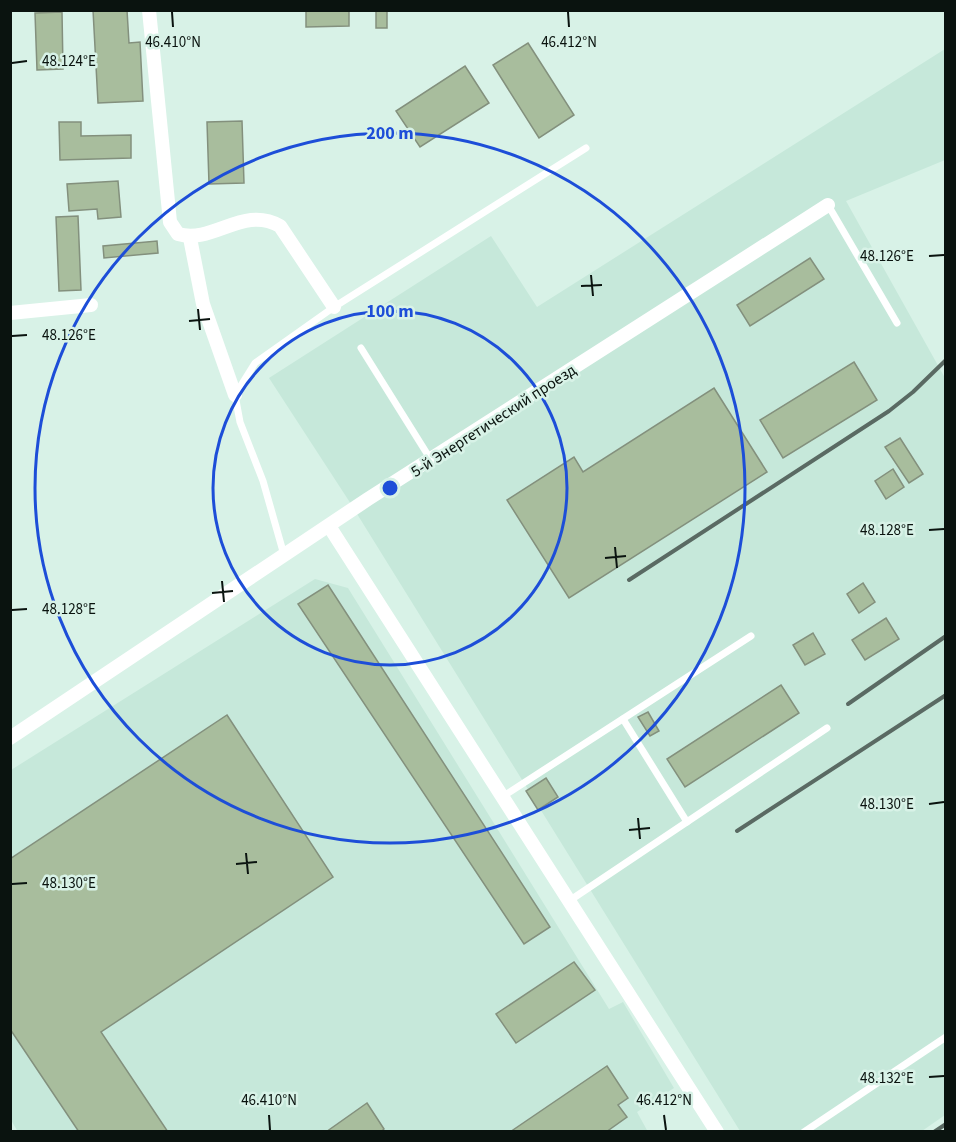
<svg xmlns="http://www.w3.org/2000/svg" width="956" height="1142" viewBox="0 0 956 1142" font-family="'Source Sans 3',sans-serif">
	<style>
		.built { fill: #c6e8da }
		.building { fill: #a8bd9d; stroke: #83907d; stroke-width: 1.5 }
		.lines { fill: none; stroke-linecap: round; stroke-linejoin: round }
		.lane { stroke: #fff; stroke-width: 7 }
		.street { stroke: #fff; stroke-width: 14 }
		.rail { stroke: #5a6a63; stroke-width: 4 }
		.ticks { fill: none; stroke: #0a130f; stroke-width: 2 }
		.ring { fill: none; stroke: #1d4ed8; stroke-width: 3 }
		.labels { text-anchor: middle; stroke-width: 5; stroke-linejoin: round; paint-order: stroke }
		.street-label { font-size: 16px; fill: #0a130f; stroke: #d8f2e7 }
		.ticks-label { font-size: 15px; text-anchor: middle; fill: #0a130f; stroke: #d8f2e7; stroke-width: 5; stroke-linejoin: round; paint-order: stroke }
		.centre { fill: #1d4ed8; stroke: #d8f2e7; stroke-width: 3 }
		.ring-label { font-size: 18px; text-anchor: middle; font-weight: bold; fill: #1d4ed8; stroke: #d8f2e7; stroke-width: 5; stroke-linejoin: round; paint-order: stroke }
	</style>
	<rect width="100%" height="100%" fill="#d8f2e7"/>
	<!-- built -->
	<g class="built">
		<polygon points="945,49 945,160 846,201 945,378 945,1115 922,1131 740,1131 349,501 269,378 491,236 537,307"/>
		<polygon points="315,579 348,588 609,1009 623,1002 674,1088 637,1112 648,1132 18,1132 11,1120 11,770"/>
	</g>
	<!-- building -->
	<g class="building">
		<polygon points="93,10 127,10 129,43 140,42 143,101 98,103"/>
		<polygon points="306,10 349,10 349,26 306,27"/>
		<rect x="376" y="10" width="11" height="18"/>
		<polygon points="62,12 63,69 37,70 35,13"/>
		<polygon points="528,43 574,115 539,138 493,65"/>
		<polygon points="465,66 489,103 420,147 396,111"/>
		<polygon points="242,121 244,183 209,184 207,122"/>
		<polygon points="59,122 81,122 81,136 131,135 131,158 60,160"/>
		<polygon points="118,181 121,217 98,219 97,209 69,211 67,184"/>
		<polygon points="78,216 81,290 59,291 56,217"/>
		<polygon points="157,241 158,253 104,258 103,246"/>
		<polygon points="810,258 824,279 750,326 737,305"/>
		<polygon points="854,362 877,400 783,458 760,420"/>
		<polygon points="714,388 767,472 569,598 507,500 574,457 583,472"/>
		<polygon points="900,438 923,474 909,483 885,447"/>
		<polygon points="893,469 904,487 886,499 875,481"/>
		<polygon points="863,583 875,602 859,613 847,594"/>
		<polygon points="328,585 550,927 524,944 298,604"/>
		<polygon points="886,618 899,639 865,660 852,640"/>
		<polygon points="813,633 825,654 805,665 793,645"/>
		<polygon points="781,685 799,713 685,787 667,759"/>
		<polygon points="648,712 659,731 650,736 638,717"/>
		<polygon points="227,715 333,877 101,1032 168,1132 79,1132 10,1029 10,859"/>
		<polygon points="546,778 558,797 538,810 526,791"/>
		<polygon points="574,962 595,990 516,1043 496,1014"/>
		<polygon points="607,1066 628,1098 618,1105 627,1117 606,1132 510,1132"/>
		<polygon points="367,1103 384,1129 381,1132 326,1132"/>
	</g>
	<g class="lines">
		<!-- lane -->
		<g class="lane">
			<polyline points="828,205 897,323"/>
			<polyline points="361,348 431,460"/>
			<polyline points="284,555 263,481 240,422 235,395 255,363 334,307 586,148"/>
			<polyline points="623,719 687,822"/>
			<polyline points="502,797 751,636"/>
			<polyline points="569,901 827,728"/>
			<polyline points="804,1132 946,1037"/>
		</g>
		<!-- street -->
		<g class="street">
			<path d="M149 10 170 222 178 234C214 244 243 205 280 226L334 307"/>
			<polyline points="190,238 203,304 235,395"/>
			<polyline points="10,313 91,305"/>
			<polyline points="329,526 717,1132"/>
			<polyline points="10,738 368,499 828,205"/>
		</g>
		<!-- rail -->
		<g class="rail">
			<polyline points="629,580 889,411 913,392 946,360"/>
			<polyline points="848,704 946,636"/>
			<polyline points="737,831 946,695"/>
			<polyline points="934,1132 946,1124"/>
		</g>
	</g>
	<!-- ticks -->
	<path class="ticks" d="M172 12 173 27M568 12 569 27M12 63 27 61M929 256 944 255M591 275 593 296M581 286 602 285M198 309 200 330M189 321 210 319M12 336 27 335M929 530 944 529M615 547 617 568M605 558 626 556M222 581 224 602M212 593 233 591M12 610 27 609M929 804 944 802M638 818 640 839M629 830 650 828M246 853 248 874M236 864 257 862M12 884 27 883M929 1077 944 1076M269 1115 270 1130M664 1115 666 1130"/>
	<!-- distance rings -->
	<g class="ring">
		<circle cx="390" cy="488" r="177"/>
		<circle cx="390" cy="488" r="355"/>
	</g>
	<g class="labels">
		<!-- street labels -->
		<g class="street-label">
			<text transform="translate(493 420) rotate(-33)" y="6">5-й Энергетический проезд</text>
		</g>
	</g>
	<g class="ticks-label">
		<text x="173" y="47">46.410°N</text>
		<text x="569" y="47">46.412°N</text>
		<text x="69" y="66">48.124°E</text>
		<text x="887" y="261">48.126°E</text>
		<text x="69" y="340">48.126°E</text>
		<text x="887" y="535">48.128°E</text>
		<text x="69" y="614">48.128°E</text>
		<text x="887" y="809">48.130°E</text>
		<text x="69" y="888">48.130°E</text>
		<text x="887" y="1083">48.132°E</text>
		<text x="269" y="1105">46.410°N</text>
		<text x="664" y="1105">46.412°N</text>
	</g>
	<circle cx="390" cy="488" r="9" class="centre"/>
	<g class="ring-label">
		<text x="390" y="139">200 m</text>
		<text x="390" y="317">100 m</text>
	</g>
	<!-- border -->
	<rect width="956" height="1142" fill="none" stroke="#0a130f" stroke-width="24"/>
</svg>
